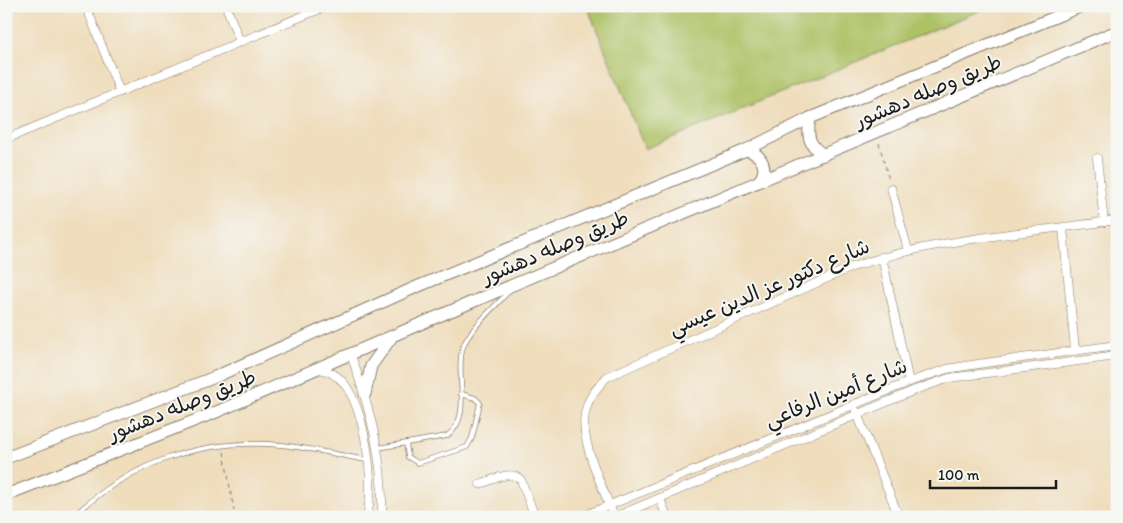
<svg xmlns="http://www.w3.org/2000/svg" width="1123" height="523" viewBox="0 0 1123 523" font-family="Itim,'Playpen Sans Arabic',sans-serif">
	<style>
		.green { fill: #adc165; stroke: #646e40 }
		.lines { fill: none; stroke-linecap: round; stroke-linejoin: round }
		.lane-casing { stroke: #867c6c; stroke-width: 5.5 }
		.street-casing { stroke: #867c6c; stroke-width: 9 }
		.primary-casing { stroke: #867c6c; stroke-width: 13 }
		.path { stroke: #867c6c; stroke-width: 1; stroke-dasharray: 4 4; stroke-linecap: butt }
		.lane { stroke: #fff; stroke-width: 4 }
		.street { stroke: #fff; stroke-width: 8 }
		.primary { stroke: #fff; stroke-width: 11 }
		.labels { text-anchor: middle; stroke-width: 4; stroke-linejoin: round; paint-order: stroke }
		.street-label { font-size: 21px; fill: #1c1c1c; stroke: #f6f6f2 }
	</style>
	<rect width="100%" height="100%" fill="#f6f6f2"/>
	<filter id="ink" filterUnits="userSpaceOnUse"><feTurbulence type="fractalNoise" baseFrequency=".02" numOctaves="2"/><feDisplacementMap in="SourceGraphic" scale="10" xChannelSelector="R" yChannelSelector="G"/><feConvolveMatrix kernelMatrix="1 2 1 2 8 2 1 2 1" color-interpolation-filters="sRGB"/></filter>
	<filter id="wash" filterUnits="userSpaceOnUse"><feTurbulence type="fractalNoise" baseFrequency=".0096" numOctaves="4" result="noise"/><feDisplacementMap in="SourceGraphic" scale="20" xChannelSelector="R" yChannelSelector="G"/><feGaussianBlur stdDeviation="1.12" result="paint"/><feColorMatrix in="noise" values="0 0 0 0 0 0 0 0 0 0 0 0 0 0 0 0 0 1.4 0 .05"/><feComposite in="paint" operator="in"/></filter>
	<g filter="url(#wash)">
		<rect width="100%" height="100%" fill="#efddbc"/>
		<!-- green -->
		<polygon class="green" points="587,6 991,6 645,149"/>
	</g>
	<g filter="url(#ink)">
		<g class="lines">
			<!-- lane casing -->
			<g class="lane-casing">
				<g id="lane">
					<polyline points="406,443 408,457 418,463 467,447 472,438 480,403 475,398 461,394"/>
					<path d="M378 448 447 436C474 417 454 374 463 347 469 329 497 305 510 290"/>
					<path d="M73 517C130 462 202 438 281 445 310 448 339 455 367 460"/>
				</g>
			</g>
			<!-- street casing -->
			<g class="street-casing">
				<g id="street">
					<polyline points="86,6 120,92"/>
					<polyline points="226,6 240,42"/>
					<polyline points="6,139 327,6"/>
					<polyline points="1097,158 1104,222"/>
					<polyline points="891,188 908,250"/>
					<polyline points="1063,228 1075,350"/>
					<polyline points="882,257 909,382"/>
					<path d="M351 355C370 409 384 459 382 517"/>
					<path d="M320 369C329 371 337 375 343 382 366 411 375 482 367 517"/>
					<polyline points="856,411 899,517"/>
					<path d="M480 484C493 480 510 469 521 480L535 517"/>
					<polyline points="660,499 667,517"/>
					<polyline points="581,517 909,382 947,369 978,364 1117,345"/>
					<path d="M614 517C604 489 577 438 586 409 589 396 598 387 607 377L852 267C937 238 1029 233 1117 220"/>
					<polyline points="615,517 915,390 949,378 1117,356"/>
				</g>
			</g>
			<!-- primary casing -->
			<g class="primary-casing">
				<g id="primary">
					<path d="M810 118C807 136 808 145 824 155"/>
					<path d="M746 150C762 154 770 169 758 182"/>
					<polyline points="365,394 371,366 391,338"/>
					<polyline points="6,458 215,377 414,288 746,150 810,118 1082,6"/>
					<polyline points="6,495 214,413 427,321 1117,31"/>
				</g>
			</g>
			<!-- path -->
			<g class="path">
				<polyline points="879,143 889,180"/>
				<polyline points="224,452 235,517"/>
			</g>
			<!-- lane -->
			<use href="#lane" class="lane"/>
			<!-- street -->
			<use href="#street" class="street"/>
			<!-- primary -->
			<use href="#primary" class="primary"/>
		</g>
	</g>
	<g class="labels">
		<!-- street labels -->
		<g class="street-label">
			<text transform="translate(928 91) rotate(-23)" y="7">طريق وصله دهشور</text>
			<text transform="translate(555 247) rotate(-23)" y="7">طريق وصله دهشور</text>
			<text transform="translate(769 287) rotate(-23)" y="7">شارع دكتور عز الدين عيسي</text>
			<text transform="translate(836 393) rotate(-22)" y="7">شارع أمين الرفاعي</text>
			<text transform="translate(182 405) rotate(-22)" y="7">طريق وصله دهشور</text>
		</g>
	</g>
	<!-- margin -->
	<rect width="1123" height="523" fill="none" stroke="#f6f6f2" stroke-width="25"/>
	<!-- scale -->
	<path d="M930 480v8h126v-8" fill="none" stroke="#1c1c1c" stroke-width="2.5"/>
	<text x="938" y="480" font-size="15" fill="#1c1c1c" stroke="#f6f6f2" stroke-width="4" paint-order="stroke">100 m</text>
</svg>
